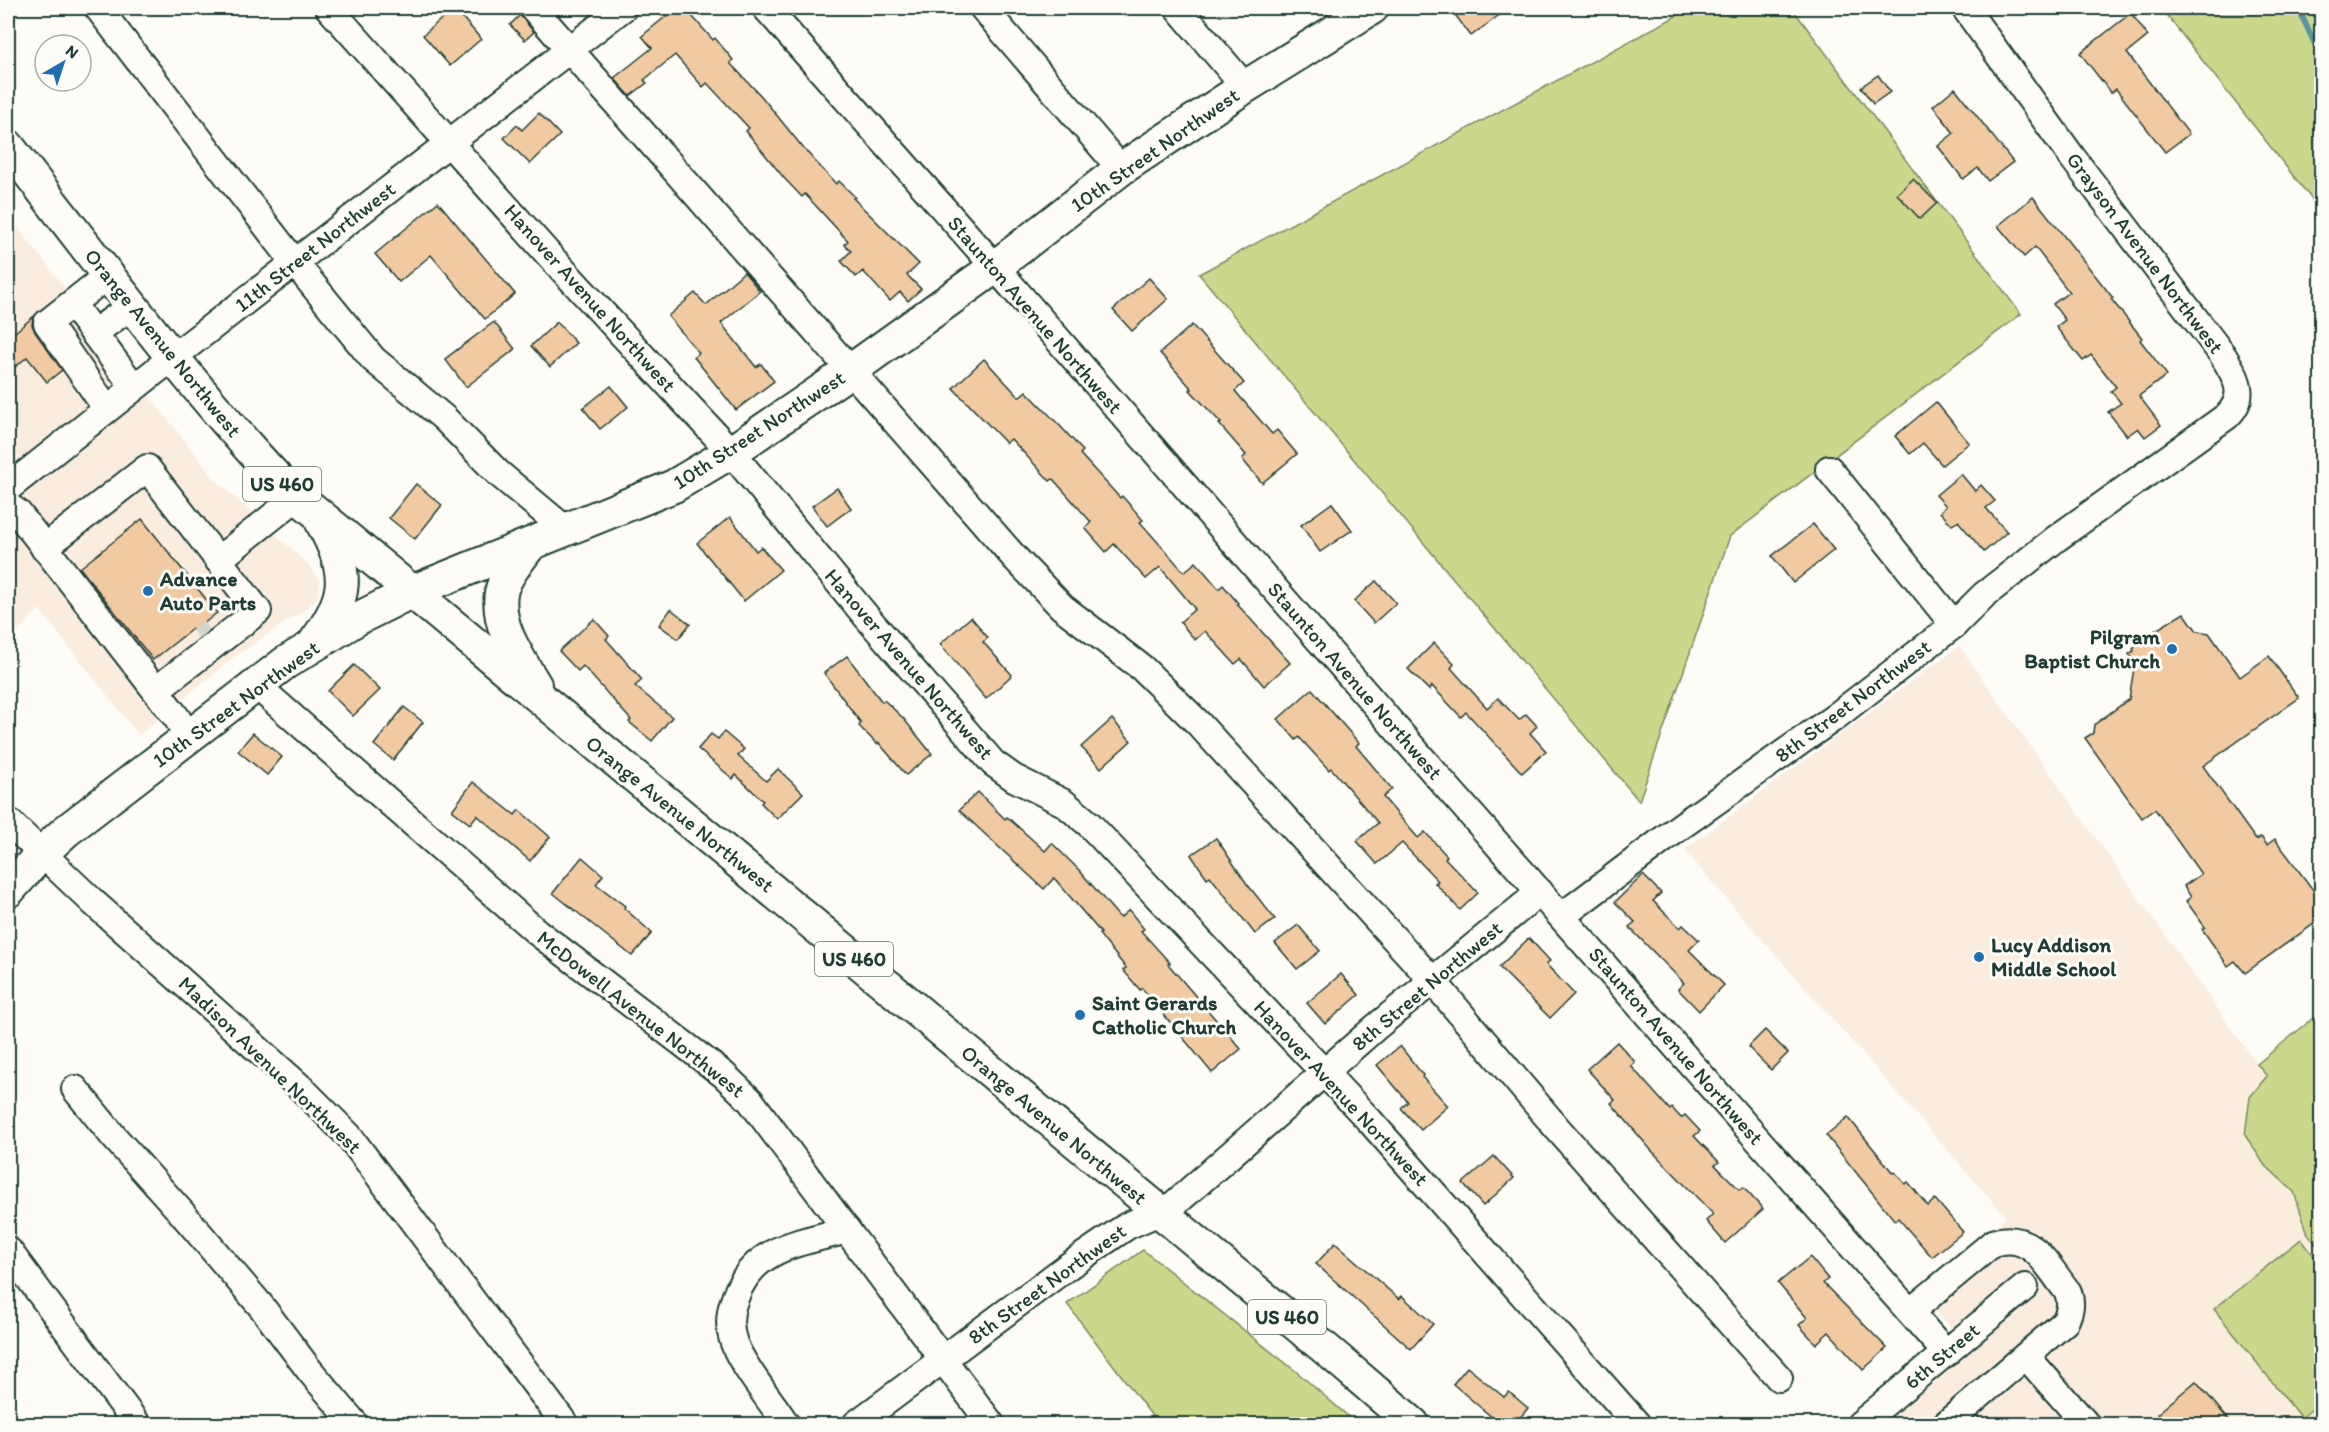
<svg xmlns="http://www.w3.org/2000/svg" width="2329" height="1432" viewBox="0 0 2329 1432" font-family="Itim,sans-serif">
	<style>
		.built { fill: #faeddd }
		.green { fill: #cbd88c; stroke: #758a60; stroke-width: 1.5 }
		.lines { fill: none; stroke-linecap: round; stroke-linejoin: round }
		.stream { stroke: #5c949e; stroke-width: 6 }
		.building { fill: #f2caa1; stroke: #1f3d34; stroke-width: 1.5 }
		.minor-tunnel { stroke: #d1d6d0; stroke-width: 26; stroke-dasharray: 26 13; stroke-linecap: butt }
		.minor-casing { stroke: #1f3d34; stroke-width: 30 }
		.major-casing { stroke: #1f3d34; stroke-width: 36 }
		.minor { stroke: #fdfcf7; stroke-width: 26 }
		.major { stroke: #fdfcf7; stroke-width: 32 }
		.poi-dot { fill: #1f6fb2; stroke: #fdfcf7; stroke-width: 2 }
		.labels { text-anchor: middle; stroke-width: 6; stroke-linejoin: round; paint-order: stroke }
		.shield { fill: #fdfcf7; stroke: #62766e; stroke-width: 1.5 }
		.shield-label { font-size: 20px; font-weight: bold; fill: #1f3d34 }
		.street-label { font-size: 21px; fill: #1f3d34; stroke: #fdfcf7 }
		.poi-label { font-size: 21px; font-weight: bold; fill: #1f3d34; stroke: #fdfcf7; text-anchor: start }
	</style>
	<rect width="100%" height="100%" fill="#fdfcf7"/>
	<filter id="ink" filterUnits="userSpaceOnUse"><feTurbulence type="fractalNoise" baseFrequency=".0167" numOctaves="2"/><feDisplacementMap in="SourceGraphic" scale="12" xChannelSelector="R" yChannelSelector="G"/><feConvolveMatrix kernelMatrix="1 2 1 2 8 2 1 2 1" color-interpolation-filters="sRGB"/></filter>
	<g filter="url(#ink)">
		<!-- built -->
		<g class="built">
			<polygon points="15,224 214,478 311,567 320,581 318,596 307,608 237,655 139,735 39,609 8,642 8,229"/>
			<polygon points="1959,646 2257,1064 2321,1147 2321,1424 1841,1424 1951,1329 1919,1293 2006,1217 1684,850"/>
		</g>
		<!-- green -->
		<g class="green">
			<polygon points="1691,8 1792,8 2021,314 1730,536 1639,801 1199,274"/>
			<polygon points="2161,8 2321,8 2321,211"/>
			<polygon points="2321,1012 2321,1251 2308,1234 2294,1192 2264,1164 2245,1135 2250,1097 2267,1076 2257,1064"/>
			<polygon points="2301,1239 2321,1265 2322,1401 2301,1418 2214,1309"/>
			<polygon points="1143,1250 1298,1373 1357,1424 1158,1424 1067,1304"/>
		</g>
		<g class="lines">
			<!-- stream -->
			<polyline class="stream" points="2298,8 2322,59"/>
		</g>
		<!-- building -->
		<g class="building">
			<polygon points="454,8 481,39 450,66 423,35"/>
			<polygon points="676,8 685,8 713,40 715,38 733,60 730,63 762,97 804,149 836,184 839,181 855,197 853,198 919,264 907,275 921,289 908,301 900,292 890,301 863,271 856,277 841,261 851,251 844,244 848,241 805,194 802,197 784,178 746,131 749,128 707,83 703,87 675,55 644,80 647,83 630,96 614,78 652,48 642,36"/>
			<polygon points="1450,8 1509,8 1471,36"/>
			<polygon points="2131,13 2148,36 2127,53 2189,134 2165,152 2116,89 2111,93 2080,53"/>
			<polygon points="520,15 534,32 525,40 510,25"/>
			<polygon points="1878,75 1890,92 1873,104 1861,87"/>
			<polygon points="1955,88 2013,162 1988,181 1978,168 1963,179 1938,146 1954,133 1933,106"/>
			<polygon points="539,113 560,135 530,164 504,138 517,125 522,130"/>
			<polygon points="1913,179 1937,203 1920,219 1897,194"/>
			<polygon points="2033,197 2113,298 2111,299 2142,338 2140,340 2167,375 2139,396 2161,425 2145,437 2138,428 2127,436 2108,412 2121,403 2111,391 2116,387 2091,355 2083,361 2056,327 2065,320 2053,304 2069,292 2035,247 2024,257 1998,226"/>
			<polygon points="438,202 515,294 485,319 431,255 399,282 375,254"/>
			<polygon points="744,272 760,291 721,323 756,367 761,364 774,381 736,410 694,357 699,353 668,316 695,293 706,305"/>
			<polygon points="1149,278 1168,299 1132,331 1113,310"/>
			<polygon points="33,317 32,325 35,332 62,370 47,382 27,357 8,373 8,338"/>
			<polygon points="494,322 515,349 466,387 445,359"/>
			<polygon points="557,322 576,343 550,367 531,346"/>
			<polygon points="1192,325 1244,383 1235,391 1272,434 1277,430 1297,454 1262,483 1242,459 1246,455 1219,424 1221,423 1190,390 1192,389 1160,353"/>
			<polygon points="984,359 1019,397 1026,391 1062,428 1083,451 1080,454 1120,498 1122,496 1143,520 1140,522 1184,572 1196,562 1219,589 1223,585 1238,603 1237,604 1290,663 1264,686 1241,659 1235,664 1205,631 1195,640 1180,622 1195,609 1160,567 1146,579 1114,544 1106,552 1085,528 1091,522 1053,479 1050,481 1011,439 1006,443 953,388"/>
			<polygon points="611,386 628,407 600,429 583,408"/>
			<polygon points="1936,402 1969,443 1942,465 1923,443 1910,454 1895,436"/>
			<polygon points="1961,474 1975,491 1981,485 1995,501 1986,508 2007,532 1984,552 1958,521 1952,525 1940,512 1946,506 1936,495"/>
			<polygon points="416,484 442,505 415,539 389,518"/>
			<polygon points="837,488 851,508 827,526 812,506"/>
			<polygon points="1332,503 1352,530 1320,552 1301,525"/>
			<polygon points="730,517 756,551 761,547 781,570 744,601 697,543"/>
			<polygon points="142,519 217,613 194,631 192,629 153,660 80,568"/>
			<polygon points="1813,524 1834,550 1793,583 1772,556"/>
			<polygon points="1376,581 1396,603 1374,623 1354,601"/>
			<polygon points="671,609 690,624 678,639 659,625"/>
			<polygon points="2184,613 2197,631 2209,633 2240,677 2269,656 2299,698 2203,766 2256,840 2261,837 2267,845 2275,839 2322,902 2322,918 2245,973 2235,961 2228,966 2202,929 2205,927 2186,901 2191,897 2184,886 2201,874 2155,809 2142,818 2085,738 2093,733 2094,725 2129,699 2135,662 2129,654 2134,651 2133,649 2154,631"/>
			<polygon points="971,617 988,638 983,642 1012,675 986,699 940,644"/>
			<polygon points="594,619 609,636 606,639 642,680 635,686 672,717 652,741 629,722 631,720 583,666 578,671 559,651"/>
			<polygon points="1434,643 1454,664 1451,668 1487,708 1498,698 1519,720 1526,714 1537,726 1530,733 1546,751 1522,773 1466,712 1461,717 1432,686 1429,690 1408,669"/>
			<polygon points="847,656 882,702 884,700 903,718 932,754 906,775 879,743 877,744 859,726 861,723 824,673"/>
			<polygon points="354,665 380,690 353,716 328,691"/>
			<polygon points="1312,689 1359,743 1356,746 1392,789 1383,797 1418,838 1425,832 1447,856 1445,858 1478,893 1460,910 1435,883 1438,881 1402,843 1377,864 1357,841 1378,823 1331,768 1329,770 1299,737 1296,740 1278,719"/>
			<polygon points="404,707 423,722 393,760 374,745"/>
			<polygon points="1112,719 1131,741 1101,768 1081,747"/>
			<polygon points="724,732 744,749 738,756 766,781 778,769 803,793 777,819 761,803 763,801 736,775 733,779 698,749 711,734 718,739"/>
			<polygon points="253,733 282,757 267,775 238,751"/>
			<polygon points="473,782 515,815 519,810 550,837 530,861 477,815 470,824 452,810"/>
			<polygon points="978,792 1005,819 1007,817 1045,851 1052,843 1079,870 1120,918 1129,910 1144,929 1141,931 1170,963 1168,964 1241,1049 1212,1073 1142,988 1140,990 1123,970 1126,968 1099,934 1101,933 1054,878 1044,889 959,810"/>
			<polygon points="1216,838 1247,884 1275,919 1255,934 1210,876 1207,878 1191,855"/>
			<polygon points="582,857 603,875 596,884 625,906 624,908 652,933 632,956 553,893"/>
			<polygon points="1643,875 1661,893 1653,901 1680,928 1683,925 1699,940 1689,950 1724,985 1699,1011 1678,989 1684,983 1629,927 1635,922 1615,902"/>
			<polygon points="1298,925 1320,951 1297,969 1275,943"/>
			<polygon points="1529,938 1550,961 1546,964 1574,994 1550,1018 1499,967"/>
			<polygon points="1341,974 1359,995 1325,1024 1307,1003"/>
			<polygon points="1765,1030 1788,1053 1771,1070 1748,1047"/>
			<polygon points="1617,1042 1635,1062 1631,1066 1670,1110 1672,1108 1681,1118 1685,1115 1700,1131 1694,1136 1719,1162 1715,1165 1740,1190 1743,1187 1763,1209 1725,1243 1706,1221 1713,1214 1651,1150 1611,1103 1615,1100 1587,1069"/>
			<polygon points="1400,1046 1423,1075 1422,1077 1448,1106 1421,1130 1401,1108 1408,1102 1377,1065"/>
			<polygon points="1848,1117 1893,1173 1895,1172 1905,1184 1908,1182 1928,1206 1935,1199 1963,1232 1932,1257 1898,1218 1895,1221 1826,1135"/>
			<polygon points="1494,1156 1514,1178 1483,1206 1463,1183"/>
			<polygon points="1335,1243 1399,1299 1402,1296 1433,1324 1411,1349 1316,1264"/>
			<polygon points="1810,1257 1828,1279 1823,1283 1887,1348 1863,1370 1829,1332 1816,1344 1799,1325 1807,1318 1778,1283"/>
			<polygon points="1467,1367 1504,1397 1509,1392 1528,1408 1514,1425 1501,1425 1453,1384"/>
			<polygon points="2196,1381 2233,1425 2166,1425 2157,1414"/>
		</g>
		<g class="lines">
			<!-- minor-tunnel -->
			<polyline class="minor-tunnel" points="200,640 211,631"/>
			<!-- minor casing -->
			<g class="minor-casing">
				<g id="minor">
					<polyline points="98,8 295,263 373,359 444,418 498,473 566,530"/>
					<polyline points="329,8 549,255 731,452 866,616 993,763 1014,778 1064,803 1089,824 1370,1121 1637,1424"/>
					<polyline points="533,8 1015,558 1062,607 1142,668 1198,723 1433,981 1556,1127 1779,1378"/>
					<polyline points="766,8 995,267 1446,786 1946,1353"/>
					<polyline points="983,8 1121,169"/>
					<polyline points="1178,8 1245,87"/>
					<polyline points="72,304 134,387"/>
					<polyline points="94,333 133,305"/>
					<polyline points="107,409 47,323 108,275"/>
					<polyline points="1829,469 1954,625"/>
					<polyline points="8,488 173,357 623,8"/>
					<polyline points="8,506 18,513 177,718 188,737"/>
					<polyline points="44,548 147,468 258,611 156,690"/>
					<polyline points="218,560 297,497"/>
					<polyline points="256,685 537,932 724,1075 750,1100 991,1424"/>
					<polyline points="8,821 94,903 301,1088 349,1136 565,1424"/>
					<path d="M1562 916 1681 826 1835 717 1954 625 1984 595 2057 538 2227 416C2249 395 2235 375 2222 354L2072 157 1965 8"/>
					<polyline points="75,1089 114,1137 181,1212 261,1306 310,1371 355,1424"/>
					<polyline points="8,1250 137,1424"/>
					<path d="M1910 1312 1993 1243C2032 1230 2047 1266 2068 1292 2072 1304 2070 1311 2065 1322L1946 1424"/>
					<polyline points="2026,1356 2086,1424"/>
					<path d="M786 1424C772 1402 742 1366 734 1343 728 1327 729 1313 735 1298 753 1246 801 1243 847 1230"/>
					<polyline points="856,1424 1067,1267 1127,1226 1171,1207 1376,1027 1540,892"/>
					<polyline points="1860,1424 2025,1287"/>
				</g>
			</g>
			<!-- major casing -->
			<g class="major-casing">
				<g id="major">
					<path d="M8 146C97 260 183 378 282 484L1333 1355 1413 1424"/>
					<path d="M530 545C520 559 504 576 501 593 496 627 519 658 535 685"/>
					<path d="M315 642C349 596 350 573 322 523"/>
					<polyline points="8,891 42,853 66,831 285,663 357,619 411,592 674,486 731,452 850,371 995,267 1121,169 1245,87 1372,8"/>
				</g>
			</g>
			<!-- minor -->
			<use href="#minor" class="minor"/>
			<!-- major -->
			<use href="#major" class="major"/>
		</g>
	</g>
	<!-- markers -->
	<g class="poi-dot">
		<circle cx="148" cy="591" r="6"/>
		<circle cx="2172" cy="649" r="6"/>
		<circle cx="1979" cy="957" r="6"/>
		<circle cx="1080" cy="1015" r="6"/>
	</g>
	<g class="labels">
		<!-- shield labels -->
		<g class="shield">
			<rect x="243" y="467" width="78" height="34" rx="4.5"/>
			<rect x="815" y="942" width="78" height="34" rx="4.5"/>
			<rect x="1248" y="1300" width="78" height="34" rx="4.5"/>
		</g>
		<g class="shield-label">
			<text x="282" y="491">US 460</text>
			<text x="854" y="966">US 460</text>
			<text x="1287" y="1324">US 460</text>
		</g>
		<!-- street labels -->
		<g class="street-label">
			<text transform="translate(1155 150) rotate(-35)" y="7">10th Street Northwest</text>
			<text transform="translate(315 247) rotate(-38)" y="7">11th Street Northwest</text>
			<text transform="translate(2145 253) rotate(53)" y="7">Grayson Avenue Northwest</text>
			<text transform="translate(590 298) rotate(48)" y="7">Hanover Avenue Northwest</text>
			<text transform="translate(1035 315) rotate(49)" y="7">Staunton Avenue Northwest</text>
			<text transform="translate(163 343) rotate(51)" y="7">Orange Avenue Northwest</text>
			<text transform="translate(759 430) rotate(-33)" y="7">10th Street Northwest</text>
			<text transform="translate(909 664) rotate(49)" y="7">Hanover Avenue Northwest</text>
			<text transform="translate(1355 681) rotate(49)" y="7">Staunton Avenue Northwest</text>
			<text transform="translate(1853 701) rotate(-37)" y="7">8th Street Northwest</text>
			<text transform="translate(236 704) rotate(-36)" y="7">10th Street Northwest</text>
			<text transform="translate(680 814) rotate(39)" y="7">Orange Avenue Northwest</text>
			<text transform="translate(1427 986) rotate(-40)" y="7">8th Street Northwest</text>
			<text transform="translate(641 1014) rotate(38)" y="7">McDowell Avenue Northwest</text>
			<text transform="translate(1676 1046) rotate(49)" y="7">Staunton Avenue Northwest</text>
			<text transform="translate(270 1065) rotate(44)" y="7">Madison Avenue Northwest</text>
			<text transform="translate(1341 1093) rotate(47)" y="7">Hanover Avenue Northwest</text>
			<text transform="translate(1054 1125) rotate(40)" y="7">Orange Avenue Northwest</text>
			<text transform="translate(1047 1284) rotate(-36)" y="7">8th Street Northwest</text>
			<text transform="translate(1942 1356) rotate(-40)" y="7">6th Street</text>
		</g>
		<!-- poi labels -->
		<g class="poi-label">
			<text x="160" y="586">Advance<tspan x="160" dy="24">Auto Parts</tspan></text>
			<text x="2160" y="644" text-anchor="end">Pilgram<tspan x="2160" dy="24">Baptist Church</tspan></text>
			<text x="1991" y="952">Lucy Addison<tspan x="1991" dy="24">Middle School</tspan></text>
			<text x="1092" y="1010">Saint Gerards<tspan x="1092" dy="24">Catholic Church</tspan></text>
		</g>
	</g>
	<!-- margin -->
	<rect width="2329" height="1432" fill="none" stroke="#fdfcf7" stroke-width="30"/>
	<rect x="15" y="15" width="2299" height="1402" fill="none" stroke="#1f3d34" stroke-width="2" filter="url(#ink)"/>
	<!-- north arrow -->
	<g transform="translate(63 63) rotate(39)"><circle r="28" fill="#fdfcf7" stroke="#a4b0a9" stroke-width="1.5"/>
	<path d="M0-4.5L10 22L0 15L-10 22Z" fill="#1f6fb2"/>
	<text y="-9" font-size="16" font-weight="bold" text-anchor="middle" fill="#1f3d34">N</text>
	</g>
</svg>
